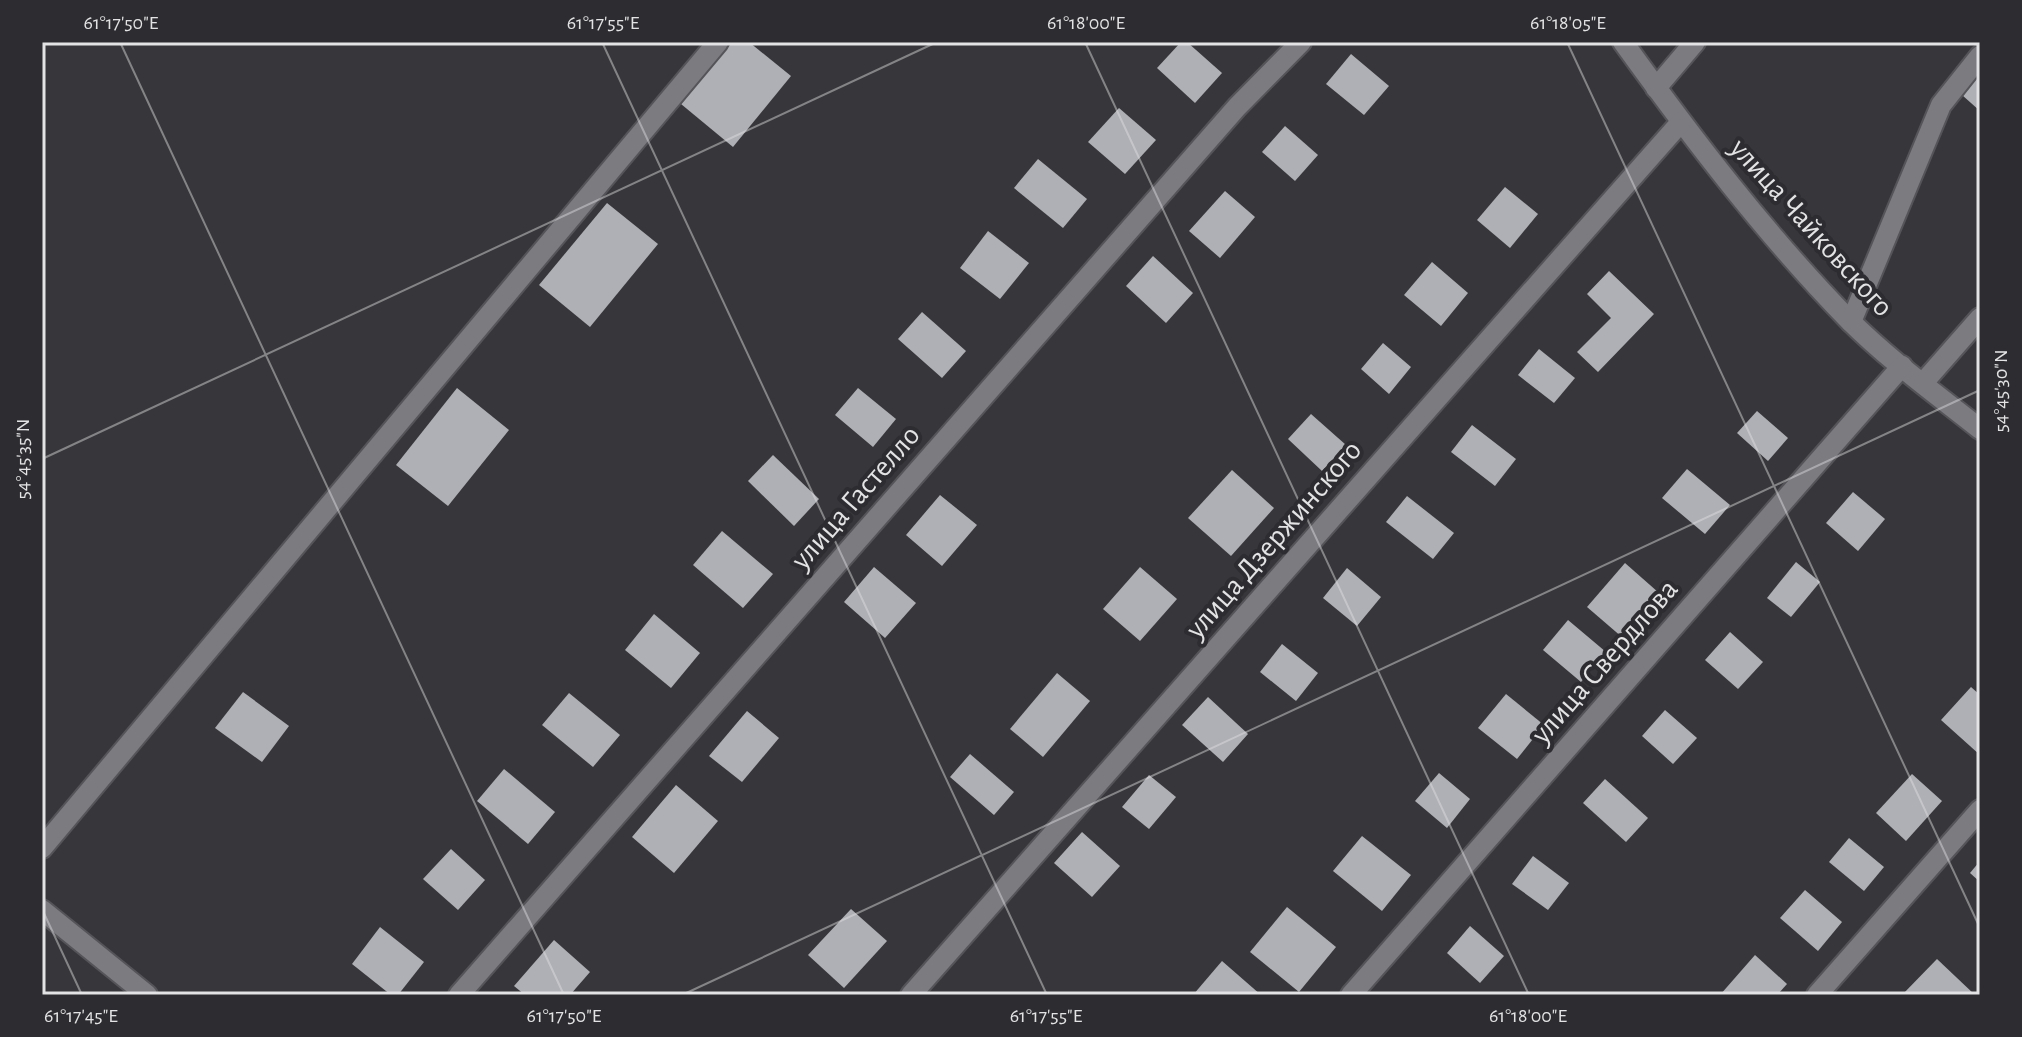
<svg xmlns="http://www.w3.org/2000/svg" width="2022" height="1037" viewBox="0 0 2022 1037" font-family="'Alegreya Sans',sans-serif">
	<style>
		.building { fill: #afb0b5 }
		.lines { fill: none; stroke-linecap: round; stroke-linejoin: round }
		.minor-casing { stroke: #555559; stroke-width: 24 }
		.minor { stroke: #7b7b80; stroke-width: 20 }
		.ticks { fill: none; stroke: #e3e3e5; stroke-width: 2; stroke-opacity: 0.45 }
		.labels { text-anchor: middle; stroke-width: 8; stroke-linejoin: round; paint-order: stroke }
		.street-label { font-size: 30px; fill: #e3e3e5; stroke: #2d2d31 }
		.neatline { fill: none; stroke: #e3e3e5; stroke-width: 3 }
		.ticks-label { font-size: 20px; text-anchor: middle; fill: #e3e3e5 }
	</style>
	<rect width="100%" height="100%" fill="#37373b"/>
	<!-- building -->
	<g class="building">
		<polygon points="732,42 749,42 791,76 733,147 681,104"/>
		<polygon points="1181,42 1187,42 1222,73 1195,103 1157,68"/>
		<polygon points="1351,54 1389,86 1364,115 1326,84"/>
		<polygon points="1980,74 1980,111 1962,95"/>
		<polygon points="1119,108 1156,140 1125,174 1088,142"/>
		<polygon points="1285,126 1318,155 1295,181 1262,152"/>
		<polygon points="1038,159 1087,199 1063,228 1014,188"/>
		<polygon points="1505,187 1538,214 1510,248 1477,220"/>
		<polygon points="1225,191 1255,217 1220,258 1189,231"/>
		<polygon points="607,203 658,244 590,327 539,285"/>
		<polygon points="988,231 1029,263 1000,299 960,268"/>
		<polygon points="1153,256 1193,293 1166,323 1126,286"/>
		<polygon points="1432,262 1468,293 1441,326 1404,295"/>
		<polygon points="1609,271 1654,314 1598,372 1577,352 1611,318 1587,294"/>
		<polygon points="922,312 966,351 942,378 898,339"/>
		<polygon points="1383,343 1411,367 1389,394 1361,369"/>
		<polygon points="1539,349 1575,378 1554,403 1518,375"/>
		<polygon points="457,388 509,430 448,506 396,465"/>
		<polygon points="858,388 896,419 873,447 835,415"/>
		<polygon points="1757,411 1788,438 1768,461 1737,433"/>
		<polygon points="1311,414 1346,445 1322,471 1288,439"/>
		<polygon points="1472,425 1516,459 1495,486 1451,452"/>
		<polygon points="773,455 819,499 794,526 748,481"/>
		<polygon points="1687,469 1730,505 1705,534 1662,498"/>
		<polygon points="1232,470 1274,508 1231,556 1188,518"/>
		<polygon points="1853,492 1885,519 1858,551 1826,523"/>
		<polygon points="940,495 977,525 942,566 906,535"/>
		<polygon points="1407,496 1454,533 1433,559 1386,522"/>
		<polygon points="722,531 773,574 743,608 693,565"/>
		<polygon points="1796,562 1820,582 1791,617 1767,598"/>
		<polygon points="1625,563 1667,600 1630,644 1587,607"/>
		<polygon points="874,567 916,603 885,638 844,602"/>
		<polygon points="1140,567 1177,599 1140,641 1103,609"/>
		<polygon points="1347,568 1381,597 1357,626 1323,598"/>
		<polygon points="654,614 700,653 671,688 625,650"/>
		<polygon points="1568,620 1606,652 1581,682 1543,650"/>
		<polygon points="1730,632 1763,662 1738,689 1705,660"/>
		<polygon points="1282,644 1318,673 1296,701 1260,672"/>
		<polygon points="1057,673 1090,701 1043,757 1010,729"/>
		<polygon points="1971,687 1980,695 1980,755 1941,720"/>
		<polygon points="243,692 289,726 262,762 215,728"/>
		<polygon points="569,693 620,735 593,767 542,725"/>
		<polygon points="1506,694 1544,725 1517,759 1478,728"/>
		<polygon points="1208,697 1248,734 1223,762 1182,725"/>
		<polygon points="1665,710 1697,738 1673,764 1642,736"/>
		<polygon points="747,711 779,738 742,782 709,756"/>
		<polygon points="970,754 1014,792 994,815 950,777"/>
		<polygon points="504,769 555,812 528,844 477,801"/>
		<polygon points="1439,773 1470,799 1447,828 1415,801"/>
		<polygon points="1912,774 1942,801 1906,841 1876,813"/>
		<polygon points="1149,775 1176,797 1149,829 1122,807"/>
		<polygon points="1605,779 1648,818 1626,842 1583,803"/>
		<polygon points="676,785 718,821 674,873 632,837"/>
		<polygon points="1082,832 1120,866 1092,897 1054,863"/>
		<polygon points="1362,836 1411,875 1382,911 1333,871"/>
		<polygon points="1849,838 1884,867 1864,891 1829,862"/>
		<polygon points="451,849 485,880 458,910 423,879"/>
		<polygon points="1533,856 1569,883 1548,910 1512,884"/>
		<polygon points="1980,861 1980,882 1970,873"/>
		<polygon points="1805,890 1842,922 1818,951 1780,918"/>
		<polygon points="1287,907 1336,947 1299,992 1250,952"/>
		<polygon points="851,909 887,941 844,988 808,955"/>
		<polygon points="1470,926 1504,956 1480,983 1447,953"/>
		<polygon points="380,927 424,962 398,995 391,995 352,964"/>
		<polygon points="554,940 590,972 570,995 525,995 514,986"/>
		<polygon points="1755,955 1787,984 1777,995 1720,995"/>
		<polygon points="1937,959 1975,995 1902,995"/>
		<polygon points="1222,961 1261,995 1193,995"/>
	</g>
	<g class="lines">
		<!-- minor casing -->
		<g class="minor-casing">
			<g id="minor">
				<path d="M1623 42C1693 139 1766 235 1849 320 1889 360 1936 394 1980 429"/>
				<polyline points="1656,88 1695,42"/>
				<polyline points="1851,322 1941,105 1980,56"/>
				<polyline points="1923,383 1980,318"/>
				<polyline points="42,848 718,42"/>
				<polyline points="42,910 147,995"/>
				<polyline points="459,995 1237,107 1301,42"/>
				<polyline points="911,995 1681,122"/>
				<polyline points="1351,995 1902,366"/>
				<polyline points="1817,995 1980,810"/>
			</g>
		</g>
		<!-- minor -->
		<use href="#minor" class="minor"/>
	</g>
	<!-- ticks -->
	<path class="ticks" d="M120 42 564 995M602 42 1047 995M1085 42 1529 995M1567 42 1980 928M42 459 937 42M42 909 82 995M682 995 1980 390"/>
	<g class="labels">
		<!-- street labels -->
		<g class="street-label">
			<text transform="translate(1812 227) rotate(48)" y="10">улица Чайковского</text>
			<text transform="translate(855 497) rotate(-49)" y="10">улица Гастелло</text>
			<text transform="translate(1273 539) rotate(-49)" y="10">улица Дзержинского</text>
			<text transform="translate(1604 661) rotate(-49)" y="10">улица Свердлова</text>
		</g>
	</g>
	<!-- border -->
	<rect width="2022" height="1037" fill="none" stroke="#2d2d31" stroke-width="88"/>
	<rect x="44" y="44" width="1934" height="949" class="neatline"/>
	<g class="ticks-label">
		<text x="121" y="29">61°17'50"E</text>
		<text x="603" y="29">61°17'55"E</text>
		<text x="1086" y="29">61°18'00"E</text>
		<text x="1568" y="29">61°18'05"E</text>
		<text transform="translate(2000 391) rotate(-90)" y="7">54°45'30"N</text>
		<text transform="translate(22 459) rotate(-90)" y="7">54°45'35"N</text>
		<text x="81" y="1022">61°17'45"E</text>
		<text x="564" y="1022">61°17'50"E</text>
		<text x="1046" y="1022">61°17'55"E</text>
		<text x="1528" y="1022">61°18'00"E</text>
	</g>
</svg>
